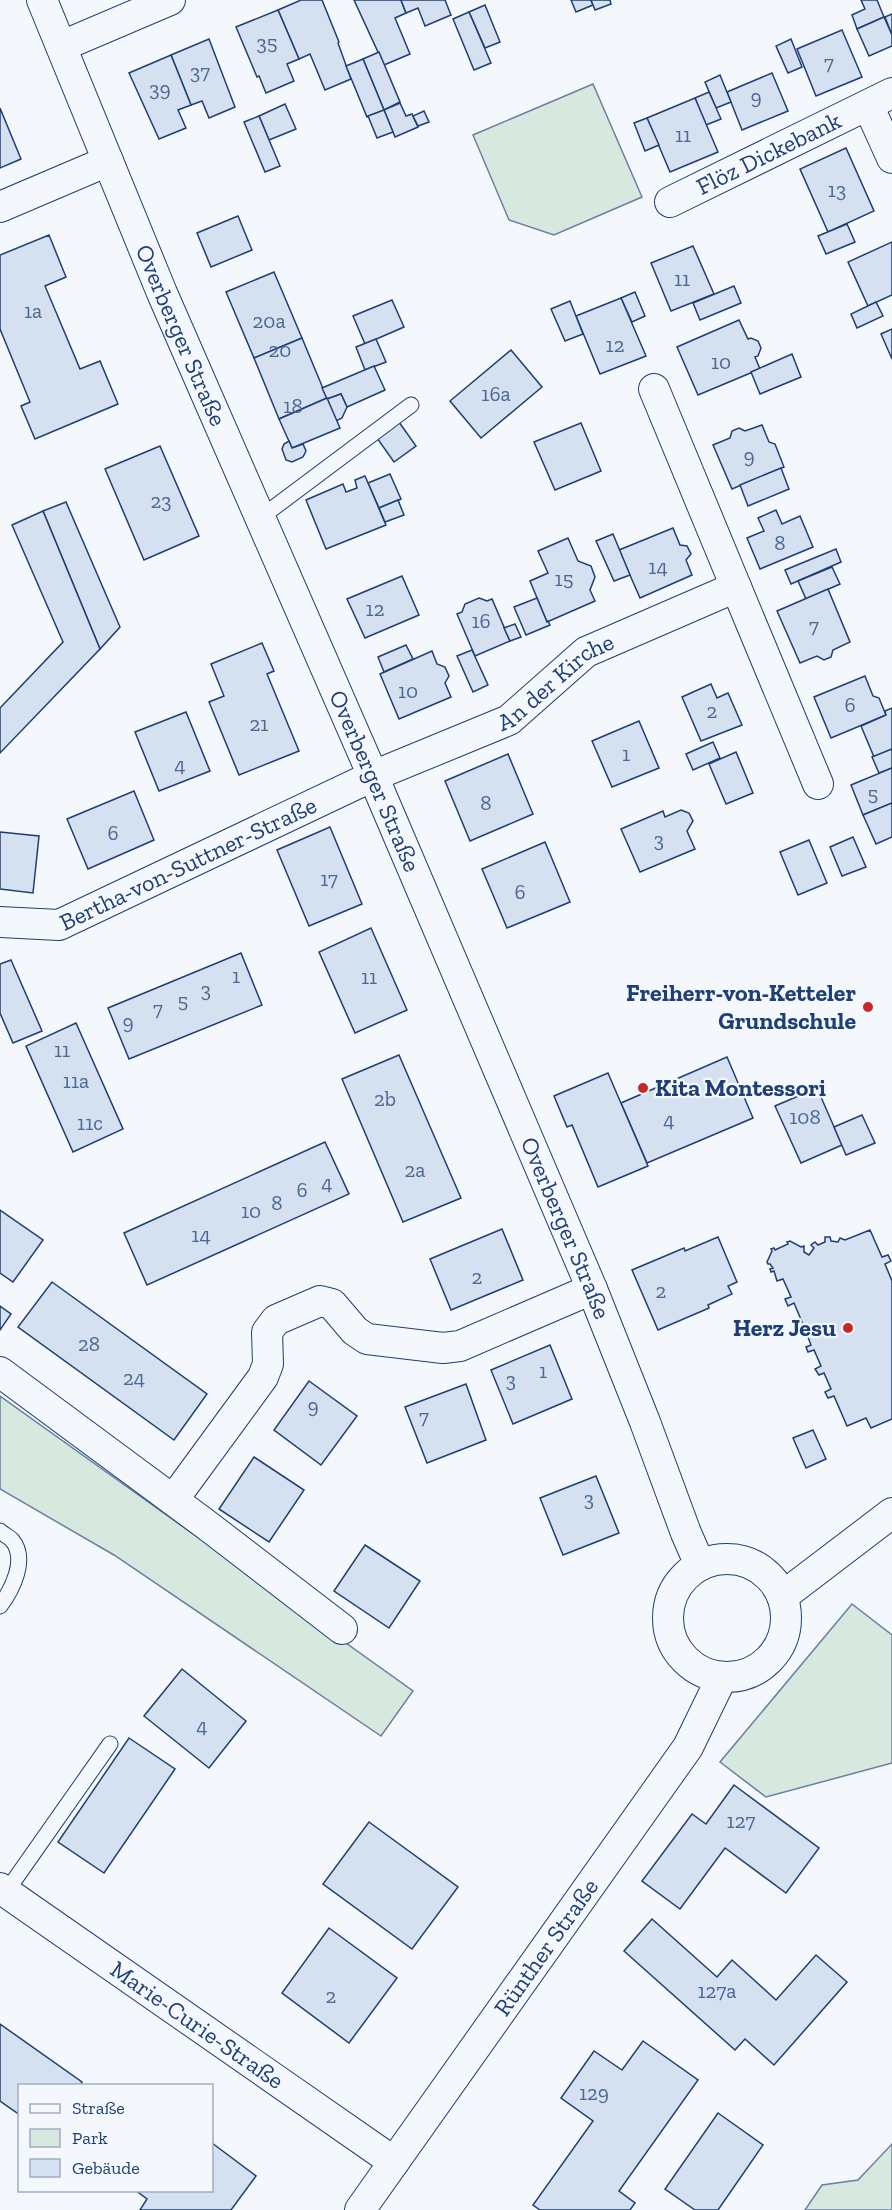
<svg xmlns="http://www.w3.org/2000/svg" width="892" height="2210" viewBox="0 0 892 2210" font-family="'Zilla Slab',serif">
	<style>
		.green { fill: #d7e8df; stroke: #687fa3; stroke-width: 1.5 }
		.building { fill: #d5e0f0; stroke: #1d3f73; stroke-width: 1.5 }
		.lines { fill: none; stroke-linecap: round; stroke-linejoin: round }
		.lane-casing { stroke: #1d3f73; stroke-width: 17 }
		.street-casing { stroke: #1d3f73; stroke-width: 32 }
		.lane { stroke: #f4f7fb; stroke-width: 15 }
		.street { stroke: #f4f7fb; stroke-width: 30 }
		.poi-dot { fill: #c62828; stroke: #f4f7fb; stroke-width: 2 }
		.labels { text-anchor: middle; stroke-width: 4.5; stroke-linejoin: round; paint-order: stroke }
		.number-label { font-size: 21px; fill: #4b6792 }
		.street-label { font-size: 24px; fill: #1d3f73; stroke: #f4f7fb }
		.poi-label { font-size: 24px; font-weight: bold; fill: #1d3f73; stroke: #f4f7fb; text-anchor: end }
	</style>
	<rect width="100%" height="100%" fill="#f4f7fb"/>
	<!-- green -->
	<g class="green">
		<polygon points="593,84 642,197 554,235 509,220 473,135"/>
		<polygon points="0,1396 413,1691 381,1736 114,1555 0,1489"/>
		<polygon points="852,1604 892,1635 892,1763 766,1797 720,1762"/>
		<polygon points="892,2144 892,2210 805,2210 822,2185 858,2180"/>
	</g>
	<!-- building -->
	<g class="building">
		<polygon points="301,0 322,0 339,42 338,43 351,79 325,90 310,54 299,59 278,10"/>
		<polygon points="354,0 401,0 406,13 395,18 410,54 384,65"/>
		<polygon points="401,0 445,0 451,15 425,26 418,8 406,13"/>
		<polygon points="571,0 591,0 593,5 576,12"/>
		<polygon points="591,0 610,0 611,4 595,10"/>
		<polygon points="861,0 877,0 884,17 857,29 852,15 865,9"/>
		<polygon points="485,5 500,42 485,48 469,12"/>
		<polygon points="278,10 299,59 287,64 294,81 266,93 259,76 257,77 236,27"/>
		<polygon points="469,12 491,63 474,70 453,19"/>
		<polygon points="892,14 892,35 885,17"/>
		<polygon points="884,17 892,35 892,46 869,56 857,29"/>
		<polygon points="842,30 862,77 816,96 797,49"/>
		<polygon points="209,39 235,107 209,118 202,101 191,105 171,55"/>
		<polygon points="791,39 802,67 788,73 776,46"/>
		<polygon points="379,52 400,102 384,110 363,59"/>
		<polygon points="171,55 191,105 178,110 186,128 159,139 129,73"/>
		<polygon points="363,59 384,110 367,117 346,66"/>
		<polygon points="772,73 788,111 742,130 727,92"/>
		<polygon points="720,75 731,102 716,108 705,82"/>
		<polygon points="709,92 721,119 706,125 695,98"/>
		<polygon points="695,98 718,152 670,172 647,118"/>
		<polygon points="400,103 406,116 412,114 418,127 395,137 384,110"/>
		<polygon points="285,104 296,129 269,140 259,116"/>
		<polygon points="0,108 21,159 0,168"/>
		<polygon points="384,110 393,132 377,138 368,116"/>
		<polygon points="424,111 429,122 418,126 413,116"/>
		<polygon points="259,116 280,166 265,172 244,122"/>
		<polygon points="647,118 659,145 645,151 634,123"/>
		<polygon points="846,148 874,211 828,232 800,169"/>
		<polygon points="238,216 252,250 211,267 197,233"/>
		<polygon points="847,224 855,242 826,254 818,236"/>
		<polygon points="49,235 66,277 45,286 80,369 100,361 118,404 35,439 21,406 30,402 0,329 0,255"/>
		<polygon points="892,242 892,295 868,306 848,262"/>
		<polygon points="693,246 714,294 671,311 651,263"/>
		<polygon points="274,272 302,338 254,358 226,292"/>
		<polygon points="734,286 741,303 700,320 693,303"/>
		<polygon points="635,292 645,316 632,322 621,298"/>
		<polygon points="621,298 646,356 600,374 576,316"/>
		<polygon points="392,300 404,327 365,344 353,316"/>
		<polygon points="570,301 583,334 565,341 551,309"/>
		<polygon points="876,302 883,316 857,328 851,314"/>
		<polygon points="739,320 748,339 751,338 758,341 761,348 758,356 755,357 760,369 698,395 677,347"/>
		<polygon points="892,329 892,359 881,334"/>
		<polygon points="302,338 327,398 279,419 254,358"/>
		<polygon points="376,339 386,362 365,370 356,347"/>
		<polygon points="511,350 542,387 481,438 450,401"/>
		<polygon points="792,354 801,377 760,394 751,372"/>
		<polygon points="374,366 385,390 347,407 341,394 327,399 322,388"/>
		<polygon points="341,394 347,407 342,418 336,421 327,399"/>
		<polygon points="327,398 340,428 292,448 279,419"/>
		<polygon points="399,422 416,446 394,462 377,438"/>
		<polygon points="581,423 601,471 555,490 534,442"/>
		<polygon points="762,425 769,442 775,444 784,467 732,489 713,445 730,438 732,431 739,428 745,431"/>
		<polygon points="289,441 292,448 303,444 306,451 303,457 292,462 286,460 282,449 284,444"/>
		<polygon points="160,446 199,536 144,560 105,469"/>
		<polygon points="781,468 789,489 748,506 740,485"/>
		<polygon points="390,474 401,499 379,508 368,483"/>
		<polygon points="365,476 386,525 326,549 306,500 343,484 346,492 357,488 355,480"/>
		<polygon points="398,500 404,515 385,522 379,508"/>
		<polygon points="66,502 120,627 100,649 43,511"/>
		<polygon points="776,510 782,524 800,516 813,547 760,569 747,538 764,531 758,518"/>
		<polygon points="43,511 100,649 0,753 0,708 63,642 12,525"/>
		<polygon points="673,528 680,545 687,546 691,554 686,560 692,575 640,598 619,550"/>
		<polygon points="613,534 630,575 614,581 596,541"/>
		<polygon points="568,538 578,561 591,566 595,577 590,590 595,601 547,622 530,581 548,573 538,551"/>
		<polygon points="836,549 841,562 791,584 785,570"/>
		<polygon points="832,567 840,584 806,599 798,581"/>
		<polygon points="402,576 419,615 365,638 347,599"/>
		<polygon points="828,589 850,642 833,650 831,657 824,660 817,656 800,663 777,611"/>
		<polygon points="479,598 487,601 492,599 510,641 475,656 457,614 462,612 465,604"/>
		<polygon points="537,598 547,622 548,621 550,625 526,635 514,607"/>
		<polygon points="515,624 521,637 510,641 504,628"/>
		<polygon points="262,643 274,671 267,674 299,751 239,775 209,702 224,696 211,664"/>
		<polygon points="406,645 413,659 384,672 378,657"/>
		<polygon points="472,650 488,685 473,692 457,656"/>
		<polygon points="432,651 437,664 445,667 449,676 445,683 451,697 399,719 380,674"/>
		<polygon points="865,676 873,696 879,698 886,715 831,738 814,697"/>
		<polygon points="711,684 717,698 728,693 742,725 701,741 682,697"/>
		<polygon points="892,708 892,749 874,757 861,726 886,715 885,711"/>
		<polygon points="186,712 210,771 159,791 135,732"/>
		<polygon points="639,721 659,768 612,787 592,741"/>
		<polygon points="713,742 720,758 693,770 686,754"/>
		<polygon points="892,749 892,768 879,773 872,757"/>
		<polygon points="736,752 753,793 726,804 709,764"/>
		<polygon points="508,754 533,814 470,841 445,781"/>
		<polygon points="892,768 892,803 863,815 851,785"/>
		<polygon points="134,791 154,840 88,869 67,819"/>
		<polygon points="892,803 892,837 876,844 863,815"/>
		<polygon points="681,810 689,813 693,821 687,831 695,849 640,872 621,829 663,811 665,817"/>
		<polygon points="330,827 362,904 309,926 277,850"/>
		<polygon points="0,832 39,836 33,893 0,889"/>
		<polygon points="853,837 866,867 842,876 830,847"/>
		<polygon points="809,840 827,883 798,895 780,852"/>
		<polygon points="545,842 570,902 507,928 482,869"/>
		<polygon points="371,928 407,1010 355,1033 319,952"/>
		<polygon points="241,953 262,1005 129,1059 108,1008"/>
		<polygon points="11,960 42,1031 13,1043 0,1013 0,964"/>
		<polygon points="76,1023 123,1129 73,1152 26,1046"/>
		<polygon points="399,1055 461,1198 403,1222 342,1079"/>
		<polygon points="727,1057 753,1118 647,1163 621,1103"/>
		<polygon points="608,1073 648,1166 598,1187 572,1125 567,1127 554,1096"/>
		<polygon points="817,1088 842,1145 801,1163 775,1106"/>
		<polygon points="862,1115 875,1143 846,1155 834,1127"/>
		<polygon points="325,1142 349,1194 147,1285 124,1233"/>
		<polygon points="0,1210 43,1240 13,1282 0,1273"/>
		<polygon points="502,1229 523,1280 451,1310 430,1259"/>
		<polygon points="870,1230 882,1257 888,1255 891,1261 885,1264 892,1281 892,1419 871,1428 866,1418 847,1426 834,1396 828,1398 825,1392 831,1389 824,1373 819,1375 815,1369 821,1366 814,1350 808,1352 806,1347 811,1345 804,1327 799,1329 796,1324 802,1322 794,1303 788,1306 785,1299 791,1297 783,1279 777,1281 774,1271 771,1272 770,1269 773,1268 770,1264 768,1264 767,1262 772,1251 771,1249 774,1248 775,1250 788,1244 787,1242 790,1241 801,1247 804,1246 804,1252 809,1255 814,1248 811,1245 815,1242 818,1245 825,1242 825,1237 830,1237 831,1241 838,1242 840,1238 845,1240"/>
		<polygon points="718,1237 737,1282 728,1286 732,1294 708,1305 709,1308 658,1330 632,1270 684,1248 685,1251"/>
		<polygon points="52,1282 207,1394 174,1440 18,1327"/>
		<polygon points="0,1306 11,1314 0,1330"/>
		<polygon points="550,1345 572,1399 513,1424 491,1370"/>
		<polygon points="309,1381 357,1416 321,1465 274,1430"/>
		<polygon points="466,1384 486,1440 427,1463 405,1407"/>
		<polygon points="813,1430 826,1459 806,1468 793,1438"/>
		<polygon points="254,1457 304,1490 269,1542 219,1509"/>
		<polygon points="596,1476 619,1533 563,1555 540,1498"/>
		<polygon points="365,1545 420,1581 389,1628 334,1591"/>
		<polygon points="182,1669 246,1721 209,1768 144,1716"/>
		<polygon points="129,1738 175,1769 104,1873 58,1842"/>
		<polygon points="734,1785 819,1848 786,1893 725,1848 680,1909 642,1881 692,1814 706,1824"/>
		<polygon points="369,1822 458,1887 412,1949 323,1884"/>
		<polygon points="652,1919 717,1977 732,1960 776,2000 816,1955 847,1982 774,2065 745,2039 735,2050 624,1951"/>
		<polygon points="329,1928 397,1978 349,2043 282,1993"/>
		<polygon points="0,2024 82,2082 80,2086 20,2086 20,2115 0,2101"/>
		<polygon points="643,2041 698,2080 619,2191 635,2203 630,2210 540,2210 533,2205 593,2121 561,2098 594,2051 622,2070"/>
		<polygon points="718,2113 763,2145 718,2210 695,2210 665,2189"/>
		<polygon points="212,2143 256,2176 231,2210 140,2210 147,2199 135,2190 212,2190"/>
	</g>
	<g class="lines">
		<!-- lane casing -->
		<g class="lane-casing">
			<g id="lane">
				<polyline points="260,518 411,405"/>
				<path d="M0 1531C3 1534 9 1537 12 1540 28 1559 12 1590 0 1606"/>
				<polyline points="6,1892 110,1744"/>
			</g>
		</g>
		<!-- street casing -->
		<g class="street-casing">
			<g id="street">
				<path id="s1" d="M42 0 162 293 373 776 592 1289 645 1422 686 1533 700 1565"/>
				<polyline points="62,46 170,0"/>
				<polyline points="868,105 892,158"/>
				<path id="s2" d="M670 202 892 93"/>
				<polyline points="0,207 108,161"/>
				<polyline points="654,389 736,587"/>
				<path id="s3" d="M0 922 59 925 373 776 509 720 586 652 736 587 818 784"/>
				<polyline points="0,1372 204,1523 342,1629"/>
				<polyline points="173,1500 263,1377 268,1364 267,1332 276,1320 320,1301 332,1304 355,1331 367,1339 443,1348 460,1346 592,1289"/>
				<circle cx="727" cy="1618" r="59"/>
				<polyline points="783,1596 892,1513"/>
				<path id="s4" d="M0 1888 394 2162"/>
				<path id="s5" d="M360 2210 688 1747 722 1677"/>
			</g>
		</g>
		<!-- lane -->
		<use href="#lane" class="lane"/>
		<!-- street -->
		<use href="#street" class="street"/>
	</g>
	<!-- markers -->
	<g class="poi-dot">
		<circle cx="868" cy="1007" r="6"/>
		<circle cx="643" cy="1088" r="6"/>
		<circle cx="848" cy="1328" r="6"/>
	</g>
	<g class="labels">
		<!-- number labels -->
		<g class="number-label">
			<text x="267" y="50">35</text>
			<text x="829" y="70">7</text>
			<text x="200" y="79">37</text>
			<text x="160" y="96">39</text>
			<text x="756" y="104">9</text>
			<text x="683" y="142">11</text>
			<text x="837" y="197">13</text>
			<text x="682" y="286">11</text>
			<text x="33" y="318">1a</text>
			<text x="269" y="328">20a</text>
			<text x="615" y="352">12</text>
			<text x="280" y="357">20</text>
			<text x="721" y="369">10</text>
			<text x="496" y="401">16a</text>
			<text x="293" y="413">18</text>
			<text x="749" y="463">9</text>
			<text x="161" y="508">23</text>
			<text x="780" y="550">8</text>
			<text x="658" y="574">14</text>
			<text x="564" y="586">15</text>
			<text x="375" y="616">12</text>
			<text x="481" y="628">16</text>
			<text x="814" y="633">7</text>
			<text x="408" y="698">10</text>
			<text x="850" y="712">6</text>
			<text x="712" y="718">2</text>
			<text x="259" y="731">21</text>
			<text x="626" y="761">1</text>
			<text x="180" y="772">4</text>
			<text x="873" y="801">5</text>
			<text x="486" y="810">8</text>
			<text x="113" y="840">6</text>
			<text x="659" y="847">3</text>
			<text x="329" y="886">17</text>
			<text x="520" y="899">6</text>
			<text x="236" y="983">1</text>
			<text x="369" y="984">11</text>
			<text x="206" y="997">3</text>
			<text x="183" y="1008">5</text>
			<text x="158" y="1016">7</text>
			<text x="128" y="1029">9</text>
			<text x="62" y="1057">11</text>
			<text x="76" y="1088">11a</text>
			<text x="385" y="1106">2b</text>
			<text x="805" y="1124">108</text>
			<text x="669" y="1127">4</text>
			<text x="90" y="1130">11c</text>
			<text x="415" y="1177">2a</text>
			<text x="327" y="1190">4</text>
			<text x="302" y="1197">6</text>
			<text x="277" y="1210">8</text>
			<text x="251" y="1218">10</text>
			<text x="201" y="1242">14</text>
			<text x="477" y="1284">2</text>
			<text x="661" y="1298">2</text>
			<text x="89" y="1351">28</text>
			<text x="543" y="1378">1</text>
			<text x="134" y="1385">24</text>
			<text x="511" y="1387">3</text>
			<text x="313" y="1413">9</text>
			<text x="424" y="1424">7</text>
			<text x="589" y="1506">3</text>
			<text x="202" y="1733">4</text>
			<text x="741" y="1828">127</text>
			<text x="717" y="1998">127a</text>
			<text x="331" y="2003">2</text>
			<text x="594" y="2100">129</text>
		</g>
		<!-- street labels -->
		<g class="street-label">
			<text dy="8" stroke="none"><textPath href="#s2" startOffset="110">Flöz Dickebank</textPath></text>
			<text dy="8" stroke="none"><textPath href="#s1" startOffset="363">Overberger Straße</textPath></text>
			<text dy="8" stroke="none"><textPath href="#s3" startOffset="614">An der Kirche</textPath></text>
			<text dy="8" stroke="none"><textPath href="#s1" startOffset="849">Overberger Straße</textPath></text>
			<text dy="8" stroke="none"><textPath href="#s3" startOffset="202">Bertha-von-Suttner-Straße</textPath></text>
			<text dy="8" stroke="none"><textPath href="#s1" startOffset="1335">Overberger Straße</textPath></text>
			<text dy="8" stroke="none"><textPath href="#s5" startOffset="322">Rünther Straße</textPath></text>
			<text dy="8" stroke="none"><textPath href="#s4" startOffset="240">Marie-Curie-Straße</textPath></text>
		</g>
		<!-- poi labels -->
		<g class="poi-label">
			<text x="856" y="1001">Freiherr-von-Ketteler<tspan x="856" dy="28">Grundschule</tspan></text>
			<text x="655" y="1096" text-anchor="start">Kita Montessori</text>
			<text x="836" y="1336">Herz Jesu</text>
		</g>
	</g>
	<!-- legend -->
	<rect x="18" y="2084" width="195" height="108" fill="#f4f7fb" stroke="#9eadc5" stroke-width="1.5"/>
	<rect x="30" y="2104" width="30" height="9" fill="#f4f7fb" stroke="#9eadc5" stroke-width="1.5"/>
	<text x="72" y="2114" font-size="18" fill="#1d3f73">Straße</text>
	<rect x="30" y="2129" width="30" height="18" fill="#d7e8df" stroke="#9eadc5" stroke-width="1.5"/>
	<text x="72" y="2144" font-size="18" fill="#1d3f73">Park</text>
	<rect x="30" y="2159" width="30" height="18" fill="#d5e0f0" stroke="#9eadc5" stroke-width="1.5"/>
	<text x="72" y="2174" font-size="18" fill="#1d3f73">Gebäude</text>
</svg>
